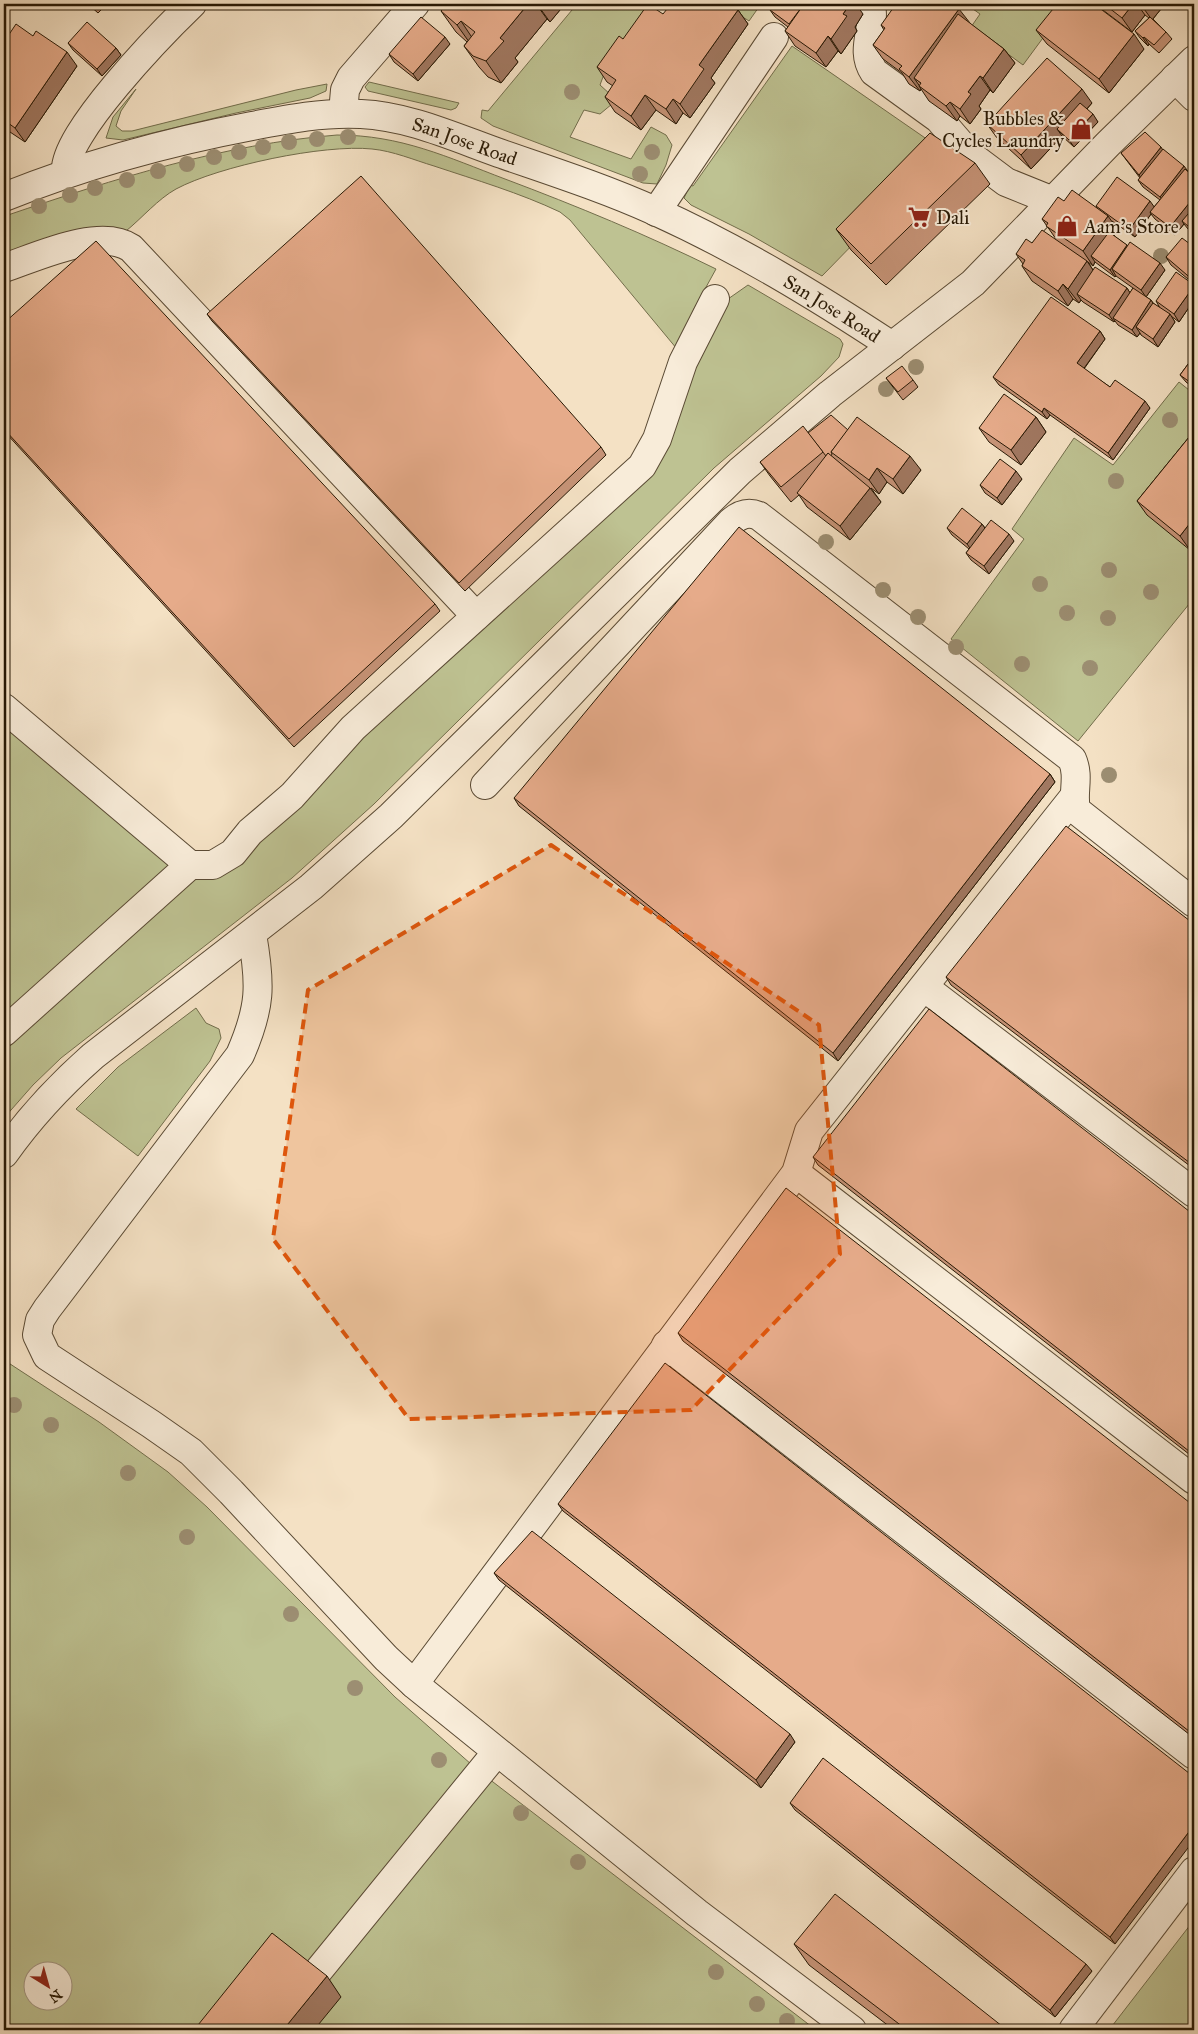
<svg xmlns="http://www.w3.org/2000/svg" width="1198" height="2034" viewBox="0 0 1198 2034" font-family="'IM FELL Great Primer',serif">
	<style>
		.green { fill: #bec292; stroke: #726d4b; fill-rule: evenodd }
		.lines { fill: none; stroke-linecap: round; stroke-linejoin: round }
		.minor-casing { stroke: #5a4a34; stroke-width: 30 }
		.minor { stroke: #f8ecd9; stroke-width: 28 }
		.tree { fill: #9c8e72 }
		.wall { fill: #c69377; stroke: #271804; fill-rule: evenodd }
		.shaded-wall { fill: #a17861; stroke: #271804 }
		.building { fill: #e6ab8a; stroke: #271804 }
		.marked { fill: #de560c; fill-opacity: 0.2; stroke: #de560c; stroke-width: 4; stroke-dasharray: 10 6; stroke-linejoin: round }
		.labels { text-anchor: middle; stroke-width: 4; stroke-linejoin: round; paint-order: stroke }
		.poi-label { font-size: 19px; fill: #271804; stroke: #f8ecd9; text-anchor: start }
		.street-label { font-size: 19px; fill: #271804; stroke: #f8ecd9 }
	</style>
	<rect width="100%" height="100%" fill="#f4e1c4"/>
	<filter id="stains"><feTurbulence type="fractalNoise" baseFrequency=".004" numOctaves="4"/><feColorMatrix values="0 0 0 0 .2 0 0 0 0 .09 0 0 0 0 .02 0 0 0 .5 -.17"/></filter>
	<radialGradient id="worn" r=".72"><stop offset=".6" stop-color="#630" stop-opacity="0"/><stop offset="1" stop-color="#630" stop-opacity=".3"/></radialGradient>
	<!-- green -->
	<g class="green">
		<polygon points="577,4 650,4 607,66 600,85 611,95 612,104 600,114 584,110 570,137 631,159 651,127 666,135 672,145 666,165 657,184 643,183 493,126 481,118 482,110 488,111"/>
		<polygon points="723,4 761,4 749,21"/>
		<polygon points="966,4 1068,4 1023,65 971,27 980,14"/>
		<polygon points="792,46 944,151 822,276 749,234 691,205 684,198 690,185 693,186"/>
		<polygon points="369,82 459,103 456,108 451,110 368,91 365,87"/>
		<polygon points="327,84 326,91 310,98 236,113 123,140 106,138 113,117 136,89 121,111 116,126 122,131 132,131 296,90"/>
		<path d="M337 135C401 135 447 157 505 179 577 206 647 235 716 269L694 309 677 349 570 220 560 212C520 193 476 180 434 166 414 160 393 151 372 149 324 144 219 166 176 189 158 199 142 218 126 231L107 228 4 260V216L8 215C114 179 224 144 337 135Z"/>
		<polygon points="748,285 840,339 843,344 839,357 821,376 714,468 374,804 292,878 61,1058 33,1085 4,1118 4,702 194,864 325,771 608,510 676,403 728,299"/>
		<polygon points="1179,382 1194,394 1194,598 1078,741 951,639 1024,539 1012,529 1074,438 1113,465"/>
		<polygon points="196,1008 206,1023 219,1029 221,1038 210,1061 138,1156 76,1109 118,1067"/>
		<path d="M4 1360 99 1422 168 1472 207 1507 395 1697 480 1772 816 2030H4ZM32 1972H62V2002H32Z"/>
		<polygon points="1194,1920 1194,2030 1109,2030"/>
	</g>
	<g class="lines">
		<!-- minor casing -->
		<g class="minor-casing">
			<g id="minor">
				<path d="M871 4C876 28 859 50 874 72L939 119 970 155 1006 182 1053 201"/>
				<polyline points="1175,78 1194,97"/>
				<polyline points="343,113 345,90 351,78 415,4"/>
				<path d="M66 173C60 137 164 31 192 4"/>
				<path id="s1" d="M4 197C84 165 167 142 252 126 288 119 324 112 361 114 408 116 454 137 499 153 551 171 604 188 655 211 739 249 816 296 892 346"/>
				<polyline points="656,212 774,37"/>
				<path d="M4 268C37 257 100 227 131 248L476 616"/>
				<polyline points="4,708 190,865 213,865 233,853 250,832 292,796 353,728 642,466 657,439 683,362 715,299"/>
				<path d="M485 785 731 522C739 515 748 511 759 516L1072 759C1080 777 1072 792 1076 810L1194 903"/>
				<path d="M252 934C261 985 261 1007 240 1055L47 1309 40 1320 37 1335 47 1356 151 1424 191 1452 231 1492 386 1658 414 1684 697 1913 852 2030"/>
				<polyline points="924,987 1194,1193"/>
				<polyline points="4,1032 190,865"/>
				<path d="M4 1154C30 1117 59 1086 93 1056L311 887 391 816 740 471 830 394 973 283 1108 144 1194 60"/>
				<polyline points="796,1173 1194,1480"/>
				<polyline points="666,1345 1194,1755"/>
				<polyline points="414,1684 796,1173 809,1131 1073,798"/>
				<polyline points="270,2030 496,1753"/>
				<polyline points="1073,2030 1194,1871"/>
			</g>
		</g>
		<!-- minor -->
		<use href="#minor" class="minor"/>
	</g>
	<!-- trees -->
	<g class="tree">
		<circle cx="572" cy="92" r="8"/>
		<circle cx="348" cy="137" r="8"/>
		<circle cx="317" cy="139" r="8"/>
		<circle cx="289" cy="142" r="8"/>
		<circle cx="263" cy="147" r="8"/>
		<circle cx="239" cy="152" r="8"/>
		<circle cx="652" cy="152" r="8"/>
		<circle cx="214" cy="157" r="8"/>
		<circle cx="187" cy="164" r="8"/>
		<circle cx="158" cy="171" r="8"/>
		<circle cx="640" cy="174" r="8"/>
		<circle cx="127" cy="180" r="8"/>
		<circle cx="95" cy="188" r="8"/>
		<circle cx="70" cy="195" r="8"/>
		<circle cx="39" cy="206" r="8"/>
		<circle cx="1161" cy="256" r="8"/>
		<circle cx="916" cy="367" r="8"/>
		<circle cx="886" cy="389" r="8"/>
		<circle cx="1170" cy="420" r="8"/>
		<circle cx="1116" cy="481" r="8"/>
		<circle cx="826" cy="542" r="8"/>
		<circle cx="1109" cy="570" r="8"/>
		<circle cx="1040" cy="584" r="8"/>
		<circle cx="883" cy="590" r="8"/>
		<circle cx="1151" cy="592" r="8"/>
		<circle cx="1067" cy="613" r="8"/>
		<circle cx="918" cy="617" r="8"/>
		<circle cx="1108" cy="618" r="8"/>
		<circle cx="956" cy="647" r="8"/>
		<circle cx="1022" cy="664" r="8"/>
		<circle cx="1090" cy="668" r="8"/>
		<circle cx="1109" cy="775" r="8"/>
		<circle cx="14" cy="1405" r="8"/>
		<circle cx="51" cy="1425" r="8"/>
		<circle cx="128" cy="1473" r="8"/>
		<circle cx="187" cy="1537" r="8"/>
		<circle cx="291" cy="1614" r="8"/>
		<circle cx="355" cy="1688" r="8"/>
		<circle cx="439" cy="1760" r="8"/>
		<circle cx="521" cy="1813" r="8"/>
		<circle cx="578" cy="1862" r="8"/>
		<circle cx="716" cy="1972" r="8"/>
		<circle cx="757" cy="2004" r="8"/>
		<circle cx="787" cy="2021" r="8"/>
	</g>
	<!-- wall -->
	<g class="wall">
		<polygon points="88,4 107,4 98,13"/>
		<polygon points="447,4 565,4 550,22 547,19 515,58 518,62 501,83 488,77 479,67 464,46 467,42 456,32 441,11"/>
		<polygon points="1095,4 1165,4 1153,19 1166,32 1172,39 1159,53 1149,44 1148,46 1140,38 1135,31 1149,18 1145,15 1132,32"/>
		<polygon points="738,10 748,24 711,78 715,83 690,118 683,113 676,124 656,110 641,130 615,112 605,97 613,86 607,82 597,67 623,39 663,14"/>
		<polygon points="770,10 863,14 855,27 857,31 841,54 838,51 826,67 795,46 785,31 788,27 775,17"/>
		<polygon points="969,23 1004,49 1015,63 993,93 990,90 979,106 981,109 970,124 960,116 957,121 929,101 921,89 920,91 909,84 902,73 883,59 873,45 884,30 881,25"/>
		<polygon points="1036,30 1144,49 1109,93 1047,44"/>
		<polygon points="4,42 77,66 25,142 4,128"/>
		<polygon points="68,43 116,48 121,55 102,76 73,50"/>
		<polygon points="450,44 418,81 394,62 389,54"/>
		<polygon points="1092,103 1087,109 1098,122 1074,147 1062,136 1031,169 997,138 987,124"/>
		<path d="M1162 149 1194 177V234L1188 229 1184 224 1175 235 1155 219 1151 214 1135 237 1112 221 1118 230 1114 236 1128 246 1165 270 1146 297 1151 300 1153 303 1160 308 1156 301 1194 285V300L1179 322 1171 316 1175 322 1158 347 1141 335 1140 333 1137 337 1118 325 1115 321 1114 322 1083 302 1081 300 1079 303 1073 299 1068 306 1032 281 1022 266 1023 264 1016 254 1032 243 1056 239 1042 219 1064 201 1097 208 1096 206 1154 207 1160 200 1143 187 1138 180 1140 178 1121 153ZM1088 262 1093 266 1095 262 1115 277 1116 276 1133 288 1130 293 1127 288 1093 270Z"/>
		<polygon points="975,163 990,184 886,285 851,250 836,229"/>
		<polygon points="1194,239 1194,284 1171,265 1166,257 1190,244"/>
		<polygon points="207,314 601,447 606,455 465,591 212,321"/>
		<polygon points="4,323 435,604 440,611 294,747 4,431"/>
		<polygon points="1100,331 1105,339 1084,369 1110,387 1150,408 1113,460 1050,415 1047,419 999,385 993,377"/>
		<polygon points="1194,356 1194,388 1186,382 1180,375"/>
		<polygon points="886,378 913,380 918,387 903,400"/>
		<polygon points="1036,417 1046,432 1021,465 989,442 979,428"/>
		<polygon points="848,430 921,470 903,494 887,482 879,494 871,488 881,502 850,540 807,507 799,495 791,502 770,476 760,462 808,433"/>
		<polygon points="1194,431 1190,550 1147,515 1137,501"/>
		<polygon points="1022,479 1002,505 985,493 980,485"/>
		<polygon points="982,524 985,528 1014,541 989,574 971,560 966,553 969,549 952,535 947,528"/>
		<polygon points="1050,774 1055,782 838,1061 519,806 514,798"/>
		<polygon points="1194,924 1194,1169 951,985 946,977"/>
		<polygon points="813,1157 1194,1215 1194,1458 818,1165"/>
		<polygon points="678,1333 1194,1506 1194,1738 683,1341"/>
		<polygon points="558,1504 1194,1777 1115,1944 563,1511"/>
		<polygon points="494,1573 795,1742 761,1788 499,1580"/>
		<polygon points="790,1803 1092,1971 1055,2017 795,1810"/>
		<polygon points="794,1944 1007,2030 894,2030 809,1965"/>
	</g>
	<!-- shaded-wall -->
	<g class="shaded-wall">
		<polygon points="528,4 536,4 547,19 515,58 518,62 501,83 486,61 500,38"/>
		<polygon points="537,4 565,4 550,22"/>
		<polygon points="850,4 856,4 863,14 855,27 857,31 841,54 831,39 843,14"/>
		<polygon points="1133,4 1137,4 1145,15 1132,32 1122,18"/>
		<polygon points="1144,4 1165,4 1152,20 1142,6"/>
		<polygon points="959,9 970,23 921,83 914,78 921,88 919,86 921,89 920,91 909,77"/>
		<polygon points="738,10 748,24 711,78 715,83 690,118 680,104 699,65"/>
		<polygon points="461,21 475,42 472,46 457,25"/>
		<polygon points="1134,34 1144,49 1109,93 1099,79"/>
		<polygon points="828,36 838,51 826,67 816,53"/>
		<polygon points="445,37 450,44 418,81 413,74"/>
		<polygon points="1144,37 1149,44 1148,46 1143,38"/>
		<polygon points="116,48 121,55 102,76 97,69"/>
		<polygon points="1004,49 1015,63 993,93 983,78"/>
		<polygon points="67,52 77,66 25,142 15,128"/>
		<polygon points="980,76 990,90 979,106 981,109 970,124 960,109 968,92"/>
		<polygon points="1082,89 1092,103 1063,135 1057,129 1062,136 1031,169 1021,155"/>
		<polygon points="645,95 656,110 641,130 631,116"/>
		<polygon points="673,99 683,113 676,124 666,109"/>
		<polygon points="950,102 960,116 957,121 946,106"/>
		<polygon points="1093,114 1098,122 1074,147 1069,140"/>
		<polygon points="1161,147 1166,155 1144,182 1139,175"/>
		<polygon points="1184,166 1190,174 1165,204 1160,197"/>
		<polygon points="1194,197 1194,211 1182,221 1184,224 1175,235 1170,227"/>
		<polygon points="1150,201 1155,208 1150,212 1151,214 1135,237 1129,230"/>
		<polygon points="1108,216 1118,230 1097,260 1091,256 1095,262 1093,266 1083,251"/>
		<polygon points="1127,245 1132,252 1112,269 1116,276 1115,277 1110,270"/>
		<polygon points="1087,261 1097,276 1077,294 1081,300 1079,303 1068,289"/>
		<polygon points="1160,263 1165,270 1146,297 1141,290"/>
		<polygon points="1063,284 1073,299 1068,306 1058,291"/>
		<polygon points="1194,286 1194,300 1179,322 1174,314"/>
		<polygon points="1127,288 1132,296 1113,318 1115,321 1114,322 1109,315"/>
		<polygon points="1151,300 1156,308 1136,327 1140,333 1137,337 1132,330"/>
		<polygon points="1170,314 1175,322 1158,347 1153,339"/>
		<polygon points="1100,331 1105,339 1082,371 1077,363"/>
		<polygon points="1145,401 1150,408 1113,460 1108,453"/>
		<polygon points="1044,408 1050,415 1047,419 1042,412"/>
		<polygon points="1036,417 1046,432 1021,465 1011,450"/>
		<polygon points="910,456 921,470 903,494 893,479"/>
		<polygon points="877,468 887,482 879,494 869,480"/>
		<polygon points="1016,471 1022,479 1002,505 997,498"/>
		<polygon points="870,488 881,502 850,540 840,526"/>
		<polygon points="1194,518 1194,545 1190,550 1180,536"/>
		<polygon points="982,524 987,531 972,551 967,544"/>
		<polygon points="1009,534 1014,541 989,574 984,566"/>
		<polygon points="1050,774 1055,782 838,1061 833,1053"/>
		<polygon points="790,1734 795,1742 761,1788 756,1780"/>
		<polygon points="1194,1825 1194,1840 1115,1944 1110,1937"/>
		<polygon points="1086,1964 1092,1971 1055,2017 1050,2010"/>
		<polygon points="327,1976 341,1997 314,2030 283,2030"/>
	</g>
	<!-- building -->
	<g class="building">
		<polygon points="447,4 528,4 500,38 504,41 486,61 473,56 464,46 475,32 461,21 457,25 441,11"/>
		<polygon points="648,4 663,14 671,4 729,4 738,10 699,65 704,69 680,104 673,99 666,109 645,95 631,116 605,97 616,80 597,67 619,36 623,39"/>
		<polygon points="774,4 804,4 789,24 770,10"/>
		<polygon points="804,4 850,4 843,14 847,16 831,39 828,36 816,53 785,31"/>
		<polygon points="896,4 952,4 959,9 909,77 899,69 902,66 873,45 885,28 881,25"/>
		<polygon points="1057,4 1094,4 1134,34 1099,79 1036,30"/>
		<polygon points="1104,4 1133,4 1122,18"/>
		<polygon points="958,14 1004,49 983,78 980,76 968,92 971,94 960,109 950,102 946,106 919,86 921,83 914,78"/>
		<polygon points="421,17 445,37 413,74 389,54"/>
		<polygon points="1150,17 1166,32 1154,45 1144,37 1143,38 1135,31"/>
		<polygon points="87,22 116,48 97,69 68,43"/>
		<polygon points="16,24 33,36 36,31 67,52 15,128 4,120 4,42"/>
		<polygon points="1047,58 1082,89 1021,155 987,124"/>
		<polygon points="1080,103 1093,114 1069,140 1057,129"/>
		<polygon points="1145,132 1161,147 1139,175 1121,153"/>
		<polygon points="930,133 975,163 871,264 836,229"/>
		<polygon points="1163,149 1184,166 1160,197 1138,180"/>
		<polygon points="1185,169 1194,177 1194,197 1170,227 1150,212"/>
		<polygon points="361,176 601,447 459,583 207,314"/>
		<polygon points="1117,177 1150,201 1129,230 1096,206"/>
		<polygon points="1072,190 1108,216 1083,251 1046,226 1048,223 1042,219 1058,197 1064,201"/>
		<polygon points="1194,207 1194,231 1182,221"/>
		<polygon points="1042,230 1087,261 1068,289 1063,284 1058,291 1022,266 1025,260 1016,254 1026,239 1032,243"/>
		<polygon points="1109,232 1127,245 1110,270 1091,256"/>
		<polygon points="1182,238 1190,244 1194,239 1194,281 1166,257"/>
		<polygon points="96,241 435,604 289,739 4,429 4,323"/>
		<polygon points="1130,242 1160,263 1141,290 1112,269"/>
		<polygon points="1095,267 1127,288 1109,315 1077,294"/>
		<polygon points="1176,272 1194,285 1194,286 1174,314 1156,301"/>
		<polygon points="1133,288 1151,300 1132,330 1113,318"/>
		<polygon points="1051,297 1100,331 1077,363 1110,387 1115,380 1145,401 1108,453 1044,408 1042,412 993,377"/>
		<polygon points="1153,303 1170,314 1153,339 1136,327"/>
		<polygon points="1194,356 1194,385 1180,375"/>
		<polygon points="902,366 913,380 898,392 886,378"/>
		<polygon points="1004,394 1036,417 1011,450 979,428"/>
		<polygon points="831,415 848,430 831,452 832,454 831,456 828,453 826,456 808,433"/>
		<polygon points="857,417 910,456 893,479 877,468 869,480 831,452"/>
		<polygon points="803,426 823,452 781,487 760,462"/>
		<polygon points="1194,431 1194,518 1180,536 1137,501"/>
		<polygon points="828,453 870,488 840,526 797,493"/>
		<polygon points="1000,459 1016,471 997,498 980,485"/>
		<polygon points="962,508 982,524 967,544 947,528"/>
		<polygon points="991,520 1009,534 984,566 966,553"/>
		<polygon points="739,527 1050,774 833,1053 514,798"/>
		<polygon points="1066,826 1194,924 1194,1166 946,977"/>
		<polygon points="929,1009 1194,1215 1194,1455 813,1157"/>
		<polygon points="786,1188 1194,1506 1194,1735 678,1333"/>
		<polygon points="665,1363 1194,1777 1194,1825 1110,1937 558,1504"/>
		<polygon points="532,1531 790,1734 756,1780 494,1573"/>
		<polygon points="823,1758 1086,1964 1050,2010 790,1803"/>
		<polygon points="835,1894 1007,2030 907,2030 794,1944"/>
		<polygon points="272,1933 327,1976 283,2030 194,2030"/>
	</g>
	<!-- marked area -->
	<path class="marked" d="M551 845 819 1025 840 1254 691 1410 409 1419 273 1239 308 990Z"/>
	<!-- icons -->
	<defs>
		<g id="shop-bare" transform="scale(1.725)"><path d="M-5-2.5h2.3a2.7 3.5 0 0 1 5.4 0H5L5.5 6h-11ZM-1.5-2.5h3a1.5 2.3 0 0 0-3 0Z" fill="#8f2418" stroke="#f8ecd9" stroke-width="2.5" paint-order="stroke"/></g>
		<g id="supermarket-bare" transform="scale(1.725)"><path d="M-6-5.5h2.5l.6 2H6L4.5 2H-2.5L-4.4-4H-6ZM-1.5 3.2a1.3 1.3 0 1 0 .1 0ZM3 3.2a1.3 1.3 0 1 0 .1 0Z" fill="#8f2418" stroke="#f8ecd9" stroke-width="2.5" paint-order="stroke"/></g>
	</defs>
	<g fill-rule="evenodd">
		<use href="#shop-bare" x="1081" y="129"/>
		<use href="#supermarket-bare" x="919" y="217"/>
		<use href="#shop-bare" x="1067" y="226"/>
	</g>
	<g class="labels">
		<!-- poi labels -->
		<g class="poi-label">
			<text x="1064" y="125" text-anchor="end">Bubbles &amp;<tspan x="1064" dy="22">Cycles Laundry</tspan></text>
			<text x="936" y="224">Dali</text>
			<text x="1084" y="233">Aam's Store</text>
		</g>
		<!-- street labels -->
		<g class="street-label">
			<text dy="7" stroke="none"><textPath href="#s1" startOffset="476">San Jose Road</textPath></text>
			<text dy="7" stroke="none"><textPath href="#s1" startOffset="881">San Jose Road</textPath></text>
		</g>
	</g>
	<!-- margin -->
	<rect width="1198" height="2034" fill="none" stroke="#f4e1c4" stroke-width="20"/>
	<rect x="5" y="5" width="1188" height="2024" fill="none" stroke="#271804" stroke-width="2.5"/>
	<rect x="10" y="10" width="1178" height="2014" fill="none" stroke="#271804"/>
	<!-- north arrow -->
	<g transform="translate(48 1986) rotate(143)"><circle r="24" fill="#f8ecd9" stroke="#a49784"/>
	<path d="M0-4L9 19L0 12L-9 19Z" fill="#8f2418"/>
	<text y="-8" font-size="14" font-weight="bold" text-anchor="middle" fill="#271804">N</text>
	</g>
	<rect width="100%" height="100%" filter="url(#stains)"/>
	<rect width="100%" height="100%" fill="url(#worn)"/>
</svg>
